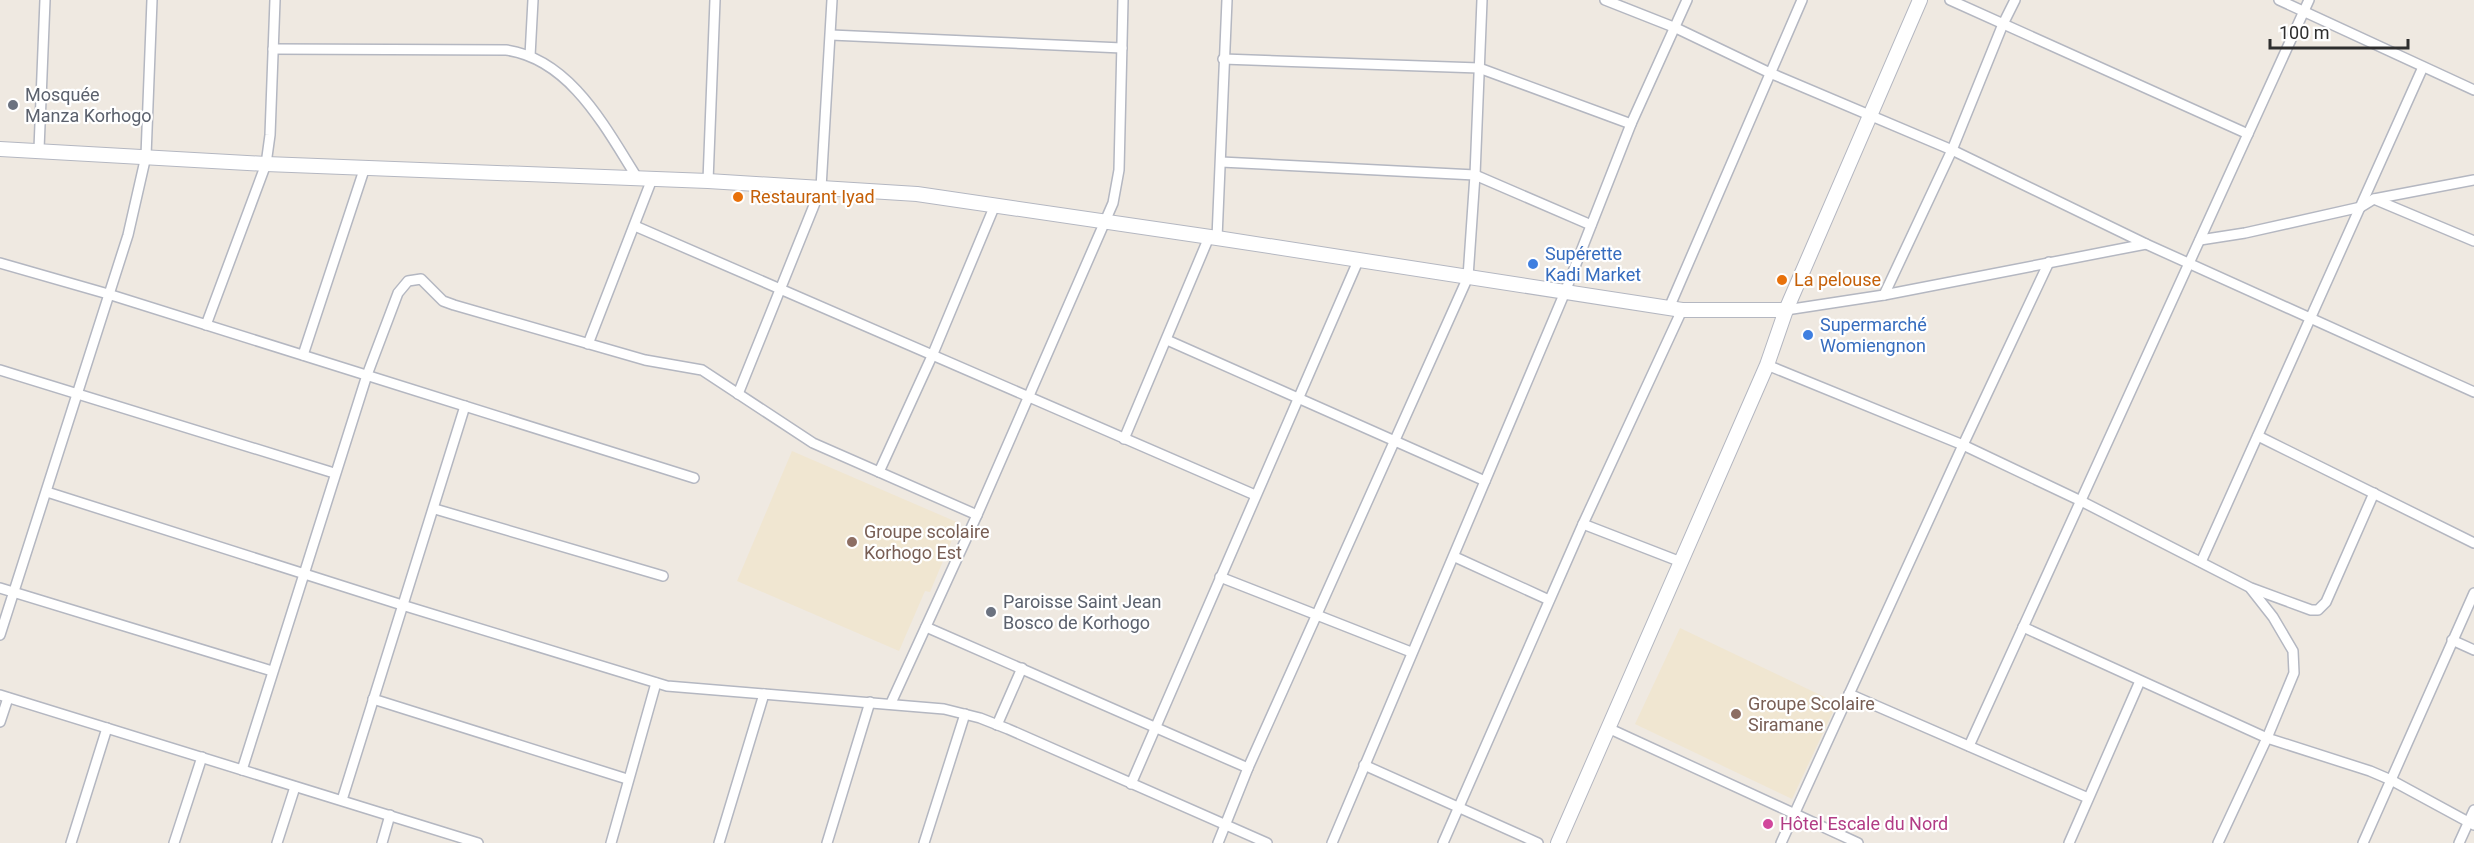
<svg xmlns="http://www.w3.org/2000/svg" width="2474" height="843" viewBox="0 0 2474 843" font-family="Roboto,sans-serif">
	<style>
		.education { fill: #f0e6d1 }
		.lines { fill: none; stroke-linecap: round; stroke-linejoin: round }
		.street-casing { stroke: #b4b7c1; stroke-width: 12 }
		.secondary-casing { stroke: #b4b7c1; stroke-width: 16 }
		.street { stroke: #fff; stroke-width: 9 }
		.secondary { stroke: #fff; stroke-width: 14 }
		.worship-dot { fill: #6b7280; stroke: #fff; stroke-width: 2 }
		.food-dot { fill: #e8710a; stroke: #fff; stroke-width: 2 }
		.shop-dot { fill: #3f7fe0; stroke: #fff; stroke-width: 2 }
		.education-dot { fill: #8d6e63; stroke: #fff; stroke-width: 2 }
		.hotel-dot { fill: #d1479c; stroke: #fff; stroke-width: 2 }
		.labels { text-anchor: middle; stroke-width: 4.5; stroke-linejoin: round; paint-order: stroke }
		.worship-label { font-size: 18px; fill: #5b616d; stroke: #fff; text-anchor: start }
		.food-label { font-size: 18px; fill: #c56008; stroke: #fff; text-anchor: start }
		.shop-label { font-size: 18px; fill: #366cbe; stroke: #fff; text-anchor: start }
		.education-label { font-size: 18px; fill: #785e54; stroke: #fff; text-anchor: start }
		.hotel-label { font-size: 18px; fill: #b23c85; stroke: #fff; text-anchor: start }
	</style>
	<rect width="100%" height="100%" fill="#efe9e1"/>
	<!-- education -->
	<g class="education">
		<polygon points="792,451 959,523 930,592 925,591 899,651 737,581"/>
		<polygon points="1680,628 1837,703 1792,799 1635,724"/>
	</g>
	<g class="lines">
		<!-- street casing -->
		<g class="street-casing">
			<g id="street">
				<polyline points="1605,0 1676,28 1770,73 1952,150 2146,244 2474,392"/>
				<polyline points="1950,0 2248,134"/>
				<polyline points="2279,0 2474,90"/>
				<polyline points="831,35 1122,48"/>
				<path d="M273 49 506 50C571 59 606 129 638 179"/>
				<polyline points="530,56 533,0"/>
				<polyline points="1223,59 1479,68 1631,124"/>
				<polyline points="39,149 45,0"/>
				<polyline points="1221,162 1475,175 1591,225"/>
				<polyline points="708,181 715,0"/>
				<polyline points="2374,199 2474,241"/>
				<polyline points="635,226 1255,495"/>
				<polyline points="1217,238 1227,0"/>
				<polyline points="2200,240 2245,233 2361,207 2374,199 2474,180"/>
				<polyline points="0,263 108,294 694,478"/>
				<polyline points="1884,295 1952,150 2003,24 2015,0"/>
				<polyline points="1669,308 1802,0"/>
				<polyline points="1786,310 1884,295 2146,244"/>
				<polyline points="206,325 266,164 270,135 275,0"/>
				<polyline points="1167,340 1485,481"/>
				<polyline points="588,344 652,179"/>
				<polyline points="303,355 365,167"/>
				<polyline points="1767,365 1963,445 2081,501 2251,588 2311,610 2318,610 2326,602 2374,493"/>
				<polyline points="0,370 334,473"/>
				<polyline points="738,394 821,188 832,0"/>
				<polyline points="2258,436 2474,543"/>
				<polyline points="1124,439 1209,237"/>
				<polyline points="879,472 932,356 995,205"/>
				<polyline points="47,492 402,605 667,686 944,709 980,718 1008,729 1267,843"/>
				<polyline points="435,509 663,576"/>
				<polyline points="1583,524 1681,562"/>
				<polyline points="1455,557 1549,600"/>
				<polyline points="2201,562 2423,67"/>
				<polyline points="1220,577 1411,652"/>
				<polyline points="0,588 272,671"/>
				<polyline points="926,627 1248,768"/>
				<polyline points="2023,627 2267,738 2370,771 2391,780 2474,825"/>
				<polyline points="0,635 128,235 146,156 152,0"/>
				<polyline points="2452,640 2474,650"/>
				<polyline points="1849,694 2088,798"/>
				<polyline points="0,695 478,843"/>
				<polyline points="373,699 627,779"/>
				<polyline points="891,703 977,515 1113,203 1119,170 1123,0"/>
				<polyline points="0,722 8,698"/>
				<polyline points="997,725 1022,668"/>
				<polyline points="1608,728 1858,843"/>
				<polyline points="1969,746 2309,0"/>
				<polyline points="1364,765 1538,843"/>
				<polyline points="242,770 367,375 398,293 408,281 421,279 443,301 454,305 645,360 702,370 813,443 977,515"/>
				<polyline points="1131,784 1358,261"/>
				<polyline points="342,800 465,406"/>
				<polyline points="71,843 107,728"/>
				<polyline points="174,843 202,757"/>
				<polyline points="277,843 295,787"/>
				<polyline points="382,843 390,815"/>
				<polyline points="611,843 656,683"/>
				<polyline points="719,843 764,694"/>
				<polyline points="827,843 870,702"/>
				<polyline points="924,843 965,714"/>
				<polyline points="1218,843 1248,768 1468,277 1475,175 1482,0"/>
				<polyline points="1332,843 1565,292 1631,124 1687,0"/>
				<polyline points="1443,843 1583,524 1682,310"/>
				<polyline points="1781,843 1963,445 2049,262"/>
				<polyline points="2069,843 2140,681"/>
				<polyline points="2218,843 2267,738 2294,673 2293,651 2273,617 2251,589"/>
				<polyline points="2363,843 2474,593"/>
				<polyline points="2459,843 2474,810"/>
			</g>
		</g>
		<!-- secondary casing -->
		<g class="secondary-casing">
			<g id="secondary">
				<polyline points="0,149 266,164 708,181 917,194 1217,238 1682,310 1786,310"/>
				<polyline points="1558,843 1767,365 1786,310 1920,0"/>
			</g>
		</g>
		<!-- street -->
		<use href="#street" class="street"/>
		<!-- secondary -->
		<use href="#secondary" class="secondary"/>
	</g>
	<!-- markers -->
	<g class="worship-dot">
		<circle cx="13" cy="105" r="6"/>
		<circle cx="991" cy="612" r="6"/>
	</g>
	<g class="food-dot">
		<circle cx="738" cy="197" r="6"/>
		<circle cx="1782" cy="280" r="6"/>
	</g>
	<g class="shop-dot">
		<circle cx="1533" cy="264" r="6"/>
		<circle cx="1808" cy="335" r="6"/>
	</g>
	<g class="education-dot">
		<circle cx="852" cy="542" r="6"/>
		<circle cx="1736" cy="714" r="6"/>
	</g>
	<circle class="hotel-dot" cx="1768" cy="824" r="6"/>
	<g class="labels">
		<!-- worship labels -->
		<g class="worship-label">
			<text x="25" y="101">Mosquée<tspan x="25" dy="21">Manza Korhogo</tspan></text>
			<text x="1003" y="608">Paroisse Saint Jean<tspan x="1003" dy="21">Bosco de Korhogo</tspan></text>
		</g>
		<!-- food labels -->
		<g class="food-label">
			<text x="750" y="203">Restaurant Iyad</text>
			<text x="1794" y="286">La pelouse</text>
		</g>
		<!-- shop labels -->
		<g class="shop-label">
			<text x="1545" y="260">Supérette<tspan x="1545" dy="21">Kadi Market</tspan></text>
			<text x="1820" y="331">Supermarché<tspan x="1820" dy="21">Womiengnon</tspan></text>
		</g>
		<!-- education labels -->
		<g class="education-label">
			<text x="864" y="538">Groupe scolaire<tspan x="864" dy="21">Korhogo Est</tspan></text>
			<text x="1748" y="710">Groupe Scolaire<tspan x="1748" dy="21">Siramane</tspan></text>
		</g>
		<!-- hotel labels -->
		<g class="hotel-label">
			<text x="1780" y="830">Hôtel Escale du Nord</text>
		</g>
	</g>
	<!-- scale -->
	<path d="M2270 39v9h138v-9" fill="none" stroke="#2e2e2e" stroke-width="3"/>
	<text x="2279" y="39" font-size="18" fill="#2e2e2e" stroke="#ffffff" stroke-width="4.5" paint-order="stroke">100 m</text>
</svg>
